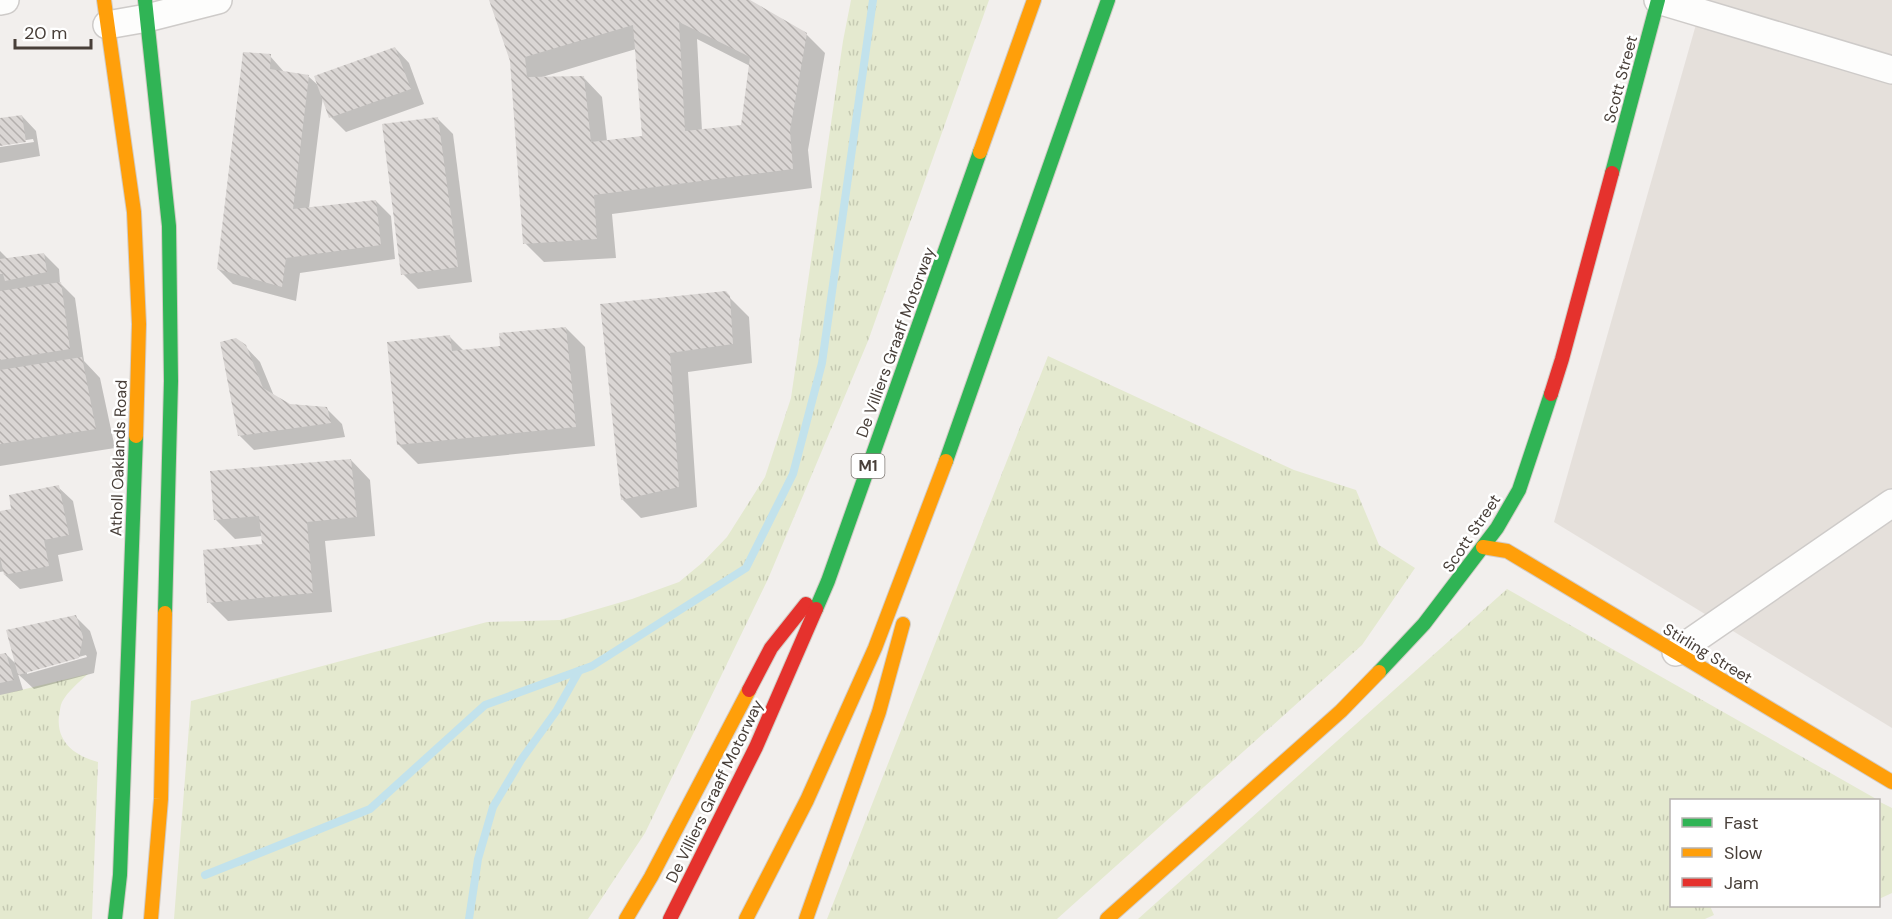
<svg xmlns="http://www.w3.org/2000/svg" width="1892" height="919" viewBox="0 0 1892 919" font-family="'DM Sans',sans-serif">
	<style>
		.residential { fill: #e5e0db }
		.park { fill: url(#park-tufts) }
		.shadow { fill: #0003; fill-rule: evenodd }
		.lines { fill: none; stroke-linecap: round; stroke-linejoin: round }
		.stream { stroke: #c2e2ec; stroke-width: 8 }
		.building { fill: url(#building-back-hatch); fill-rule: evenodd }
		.street-casing { stroke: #cecbc9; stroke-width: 30 }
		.fast-casing { stroke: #d2ccc6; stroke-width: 16 }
		.slow-casing { stroke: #d2ccc6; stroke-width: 16 }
		.jam-casing { stroke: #d2ccc6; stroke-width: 16 }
		.street { stroke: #fdfdfc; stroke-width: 27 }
		.fast { stroke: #30b455; stroke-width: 14 }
		.slow { stroke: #ff9f0a; stroke-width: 14 }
		.jam { stroke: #e5322d; stroke-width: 14 }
		.labels { text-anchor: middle; stroke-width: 5; stroke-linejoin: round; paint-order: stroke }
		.shield { fill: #fff; stroke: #7f7974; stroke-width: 1.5 }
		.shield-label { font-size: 15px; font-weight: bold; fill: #483f39 }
		.street-label { font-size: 16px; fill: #483f39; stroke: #fff }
	</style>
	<defs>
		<pattern id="park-tufts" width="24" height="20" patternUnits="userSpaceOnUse" patternTransform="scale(1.5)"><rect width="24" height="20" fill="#e4e9cf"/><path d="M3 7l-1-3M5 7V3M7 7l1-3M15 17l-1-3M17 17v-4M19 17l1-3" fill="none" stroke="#c5c9b2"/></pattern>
		<pattern id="building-back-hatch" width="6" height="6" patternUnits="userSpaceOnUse" patternTransform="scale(1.5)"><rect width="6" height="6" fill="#dad6d4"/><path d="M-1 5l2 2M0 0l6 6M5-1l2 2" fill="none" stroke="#b3afad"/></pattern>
	</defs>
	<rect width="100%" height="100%" fill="#f2efed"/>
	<!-- residential -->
	<polygon class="residential" points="1703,0 1892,0 1892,728 1554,522"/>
	<!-- park -->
	<g class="park">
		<polygon points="851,0 989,0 868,341 768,579 645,833 588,919 174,919 191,701 487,622 560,620 632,599 679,582 702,563 727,537 765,477 791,398 843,41"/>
		<polygon points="1048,356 1294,470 1356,490 1379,545 1415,568 1362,645 1057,919 827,919"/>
		<polygon points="1507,589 1878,800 1672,800 1672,906 1710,906 1714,915 1705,919 1138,919"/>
		<path d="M88 674C79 682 68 691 62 702 60 706 60 711 59 716 56 742 75 756 98 762L92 919H0V695Z"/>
		<polygon points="1878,801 1892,808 1892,893 1879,899"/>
	</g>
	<!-- shadow -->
	<g class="shadow">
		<path d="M490 0H747L806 34 825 53 808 150 812 188 612 214 616 258 544 262 525 243 511 61ZM697 39 750 66 743 126 702 131ZM636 49 643 137 607 141 602 97 583 77H542Z"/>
		<polygon points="395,48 409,63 424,104 346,132 331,117 323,96 309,208 376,201 391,216 395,259 300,273 296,301 233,284 218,269 270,56 285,73 308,76 320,87"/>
		<polygon points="22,116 36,131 40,156 0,163 0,147 34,142 33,139 0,144 0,120"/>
		<polygon points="438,119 453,134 472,282 418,289 403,274"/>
		<polygon points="0,251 9,260 44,254 59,269 60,283 75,298 84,361 100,378 115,448 0,466"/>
		<polygon points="725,293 749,317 752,363 688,372 697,507 641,518 622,499 601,305"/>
		<polygon points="566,328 585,347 595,446 418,464 399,445 450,337 464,351 501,347"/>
		<polygon points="245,346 260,362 274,396 290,406 327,409 342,424 345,437 254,450 239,435"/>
		<polygon points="351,460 370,480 375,536 325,541 332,612 228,621 209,602 263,545 262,536 235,539 215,519"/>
		<polygon points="58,487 73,501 83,550 58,555 63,581 20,589 5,575 5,571 0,572 0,512 13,510"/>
		<path d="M75 616 90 631 97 653 94 673 34 689 18 674 23 690 0 695V656L6 654 17 665ZM86 655 87 657 27 674V671Z"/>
	</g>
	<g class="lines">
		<!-- stream -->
		<g class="stream">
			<polyline points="205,875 370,809 485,705 592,666 746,568 793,474 822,363 873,0"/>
			<polyline points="469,919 478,859 493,807 521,760 557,710 579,671"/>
		</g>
	</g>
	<!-- building -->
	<g class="building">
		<path d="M489 0H750L807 33 790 130 793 169 594 195 597 239 523 244 510 61ZM679 22 750 57 741 125 685 131ZM633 25 642 136 591 142 584 76 527 77 525 57Z"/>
		<polygon points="395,47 411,89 329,118 314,76"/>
		<polygon points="243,52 271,54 270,69 309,75 293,209 376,200 381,245 286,258 282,287 217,269"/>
		<polygon points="22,115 26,142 0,146 0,118"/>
		<polygon points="438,117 458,267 401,275 382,124"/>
		<polygon points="44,253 47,272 5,281 3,274 0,274 0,259"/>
		<polygon points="61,282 70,349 0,360 0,291"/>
		<polygon points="726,291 730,296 733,344 670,353 679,487 621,500 600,304"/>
		<polygon points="566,327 576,427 397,445 387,342 450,335 452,351 500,346 499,333"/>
		<polygon points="236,338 246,345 263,388 290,404 327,407 331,423 238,436 220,342"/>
		<polygon points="82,357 96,429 0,444 0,370"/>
		<polygon points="351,459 357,517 307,522 313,593 207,603 203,550 262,544 259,516 214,520 210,471"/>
		<polygon points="59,485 69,535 44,540 49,566 4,575 0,557 0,511 11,509 9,495"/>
		<polygon points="76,615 83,637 79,658 18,675 6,630"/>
		<polygon points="6,653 14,680 0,683 0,654"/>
	</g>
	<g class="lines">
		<!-- street casing -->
		<g class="street-casing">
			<g id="street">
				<polyline points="1658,0 1892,70"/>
				<polyline points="0,1 5,0"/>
				<polyline points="107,25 147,18 218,0"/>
				<polyline points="1676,652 1892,503"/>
			</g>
		</g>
		<!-- fast casing -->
		<g class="fast-casing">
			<g id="fast">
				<polyline points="145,0 169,226 171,381 165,613"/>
				<polyline points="1612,173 1658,0"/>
				<polyline points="946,461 1108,0"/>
				<polyline points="816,609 828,581 980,152"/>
				<polyline points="1379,672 1424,624 1497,528 1519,490 1551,394"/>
				<polyline points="115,919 120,875 136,436"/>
			</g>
		</g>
		<!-- slow casing -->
		<g class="slow-casing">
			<g id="slow">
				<polyline points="104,0 134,212 139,324 136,436"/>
				<polyline points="980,152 1034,0"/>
				<polyline points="1483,547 1507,551 1892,782"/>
				<polyline points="151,919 161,799 165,613"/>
				<polyline points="626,919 651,877 749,690"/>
				<polyline points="746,919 807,800 875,648 946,461"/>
				<polyline points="806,919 879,712 903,624"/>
				<polyline points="1107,919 1341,711 1379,672"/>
			</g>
		</g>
		<!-- jam casing -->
		<g class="jam-casing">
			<g id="jam">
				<polyline points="1551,394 1562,359 1612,173"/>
				<polyline points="749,690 771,648 806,604"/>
				<polyline points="670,919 756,747 816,609"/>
			</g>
		</g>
		<!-- street -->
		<use href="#street" class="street"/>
		<!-- fast -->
		<use href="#fast" class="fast"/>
		<!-- slow -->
		<use href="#slow" class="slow"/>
		<!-- jam -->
		<use href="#jam" class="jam"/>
	</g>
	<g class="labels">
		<!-- shield labels -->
		<rect class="shield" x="851.5" y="454" width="33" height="24" rx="4.5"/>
		<g class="shield-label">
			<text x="868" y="471">M1</text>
		</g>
		<!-- street labels -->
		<g class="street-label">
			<text transform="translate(1620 79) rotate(-75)" y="6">Scott Street</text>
			<text transform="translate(895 342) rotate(-70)" y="6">De Villiers Graaff Motorway</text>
			<text transform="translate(118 458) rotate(-88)" y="6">Atholl Oaklands Road</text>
			<text transform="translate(1471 533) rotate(-56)" y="6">Scott Street</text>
			<text transform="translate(1708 653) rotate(31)" y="6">Stirling Street</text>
			<text transform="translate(714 791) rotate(-64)" y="6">De Villiers Graaff Motorway</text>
		</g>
	</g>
	<!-- legend -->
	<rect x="1670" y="799" width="210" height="108" fill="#ffffff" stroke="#b6b2b0" stroke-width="1.5"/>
	<rect x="1682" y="818" width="30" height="9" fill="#30b455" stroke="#b6b2b0" stroke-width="1.5"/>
	<text x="1724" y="829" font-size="18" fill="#483f39">Fast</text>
	<rect x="1682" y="848" width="30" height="9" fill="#ff9f0a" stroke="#b6b2b0" stroke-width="1.5"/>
	<text x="1724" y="859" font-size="18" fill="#483f39">Slow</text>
	<rect x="1682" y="878" width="30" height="9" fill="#e5322d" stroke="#b6b2b0" stroke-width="1.5"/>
	<text x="1724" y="889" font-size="18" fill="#483f39">Jam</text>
	<!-- scale -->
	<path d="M15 39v9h76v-9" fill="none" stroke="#483f39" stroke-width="3"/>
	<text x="24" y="39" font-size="18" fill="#483f39" stroke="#ffffff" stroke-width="4.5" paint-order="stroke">20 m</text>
</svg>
